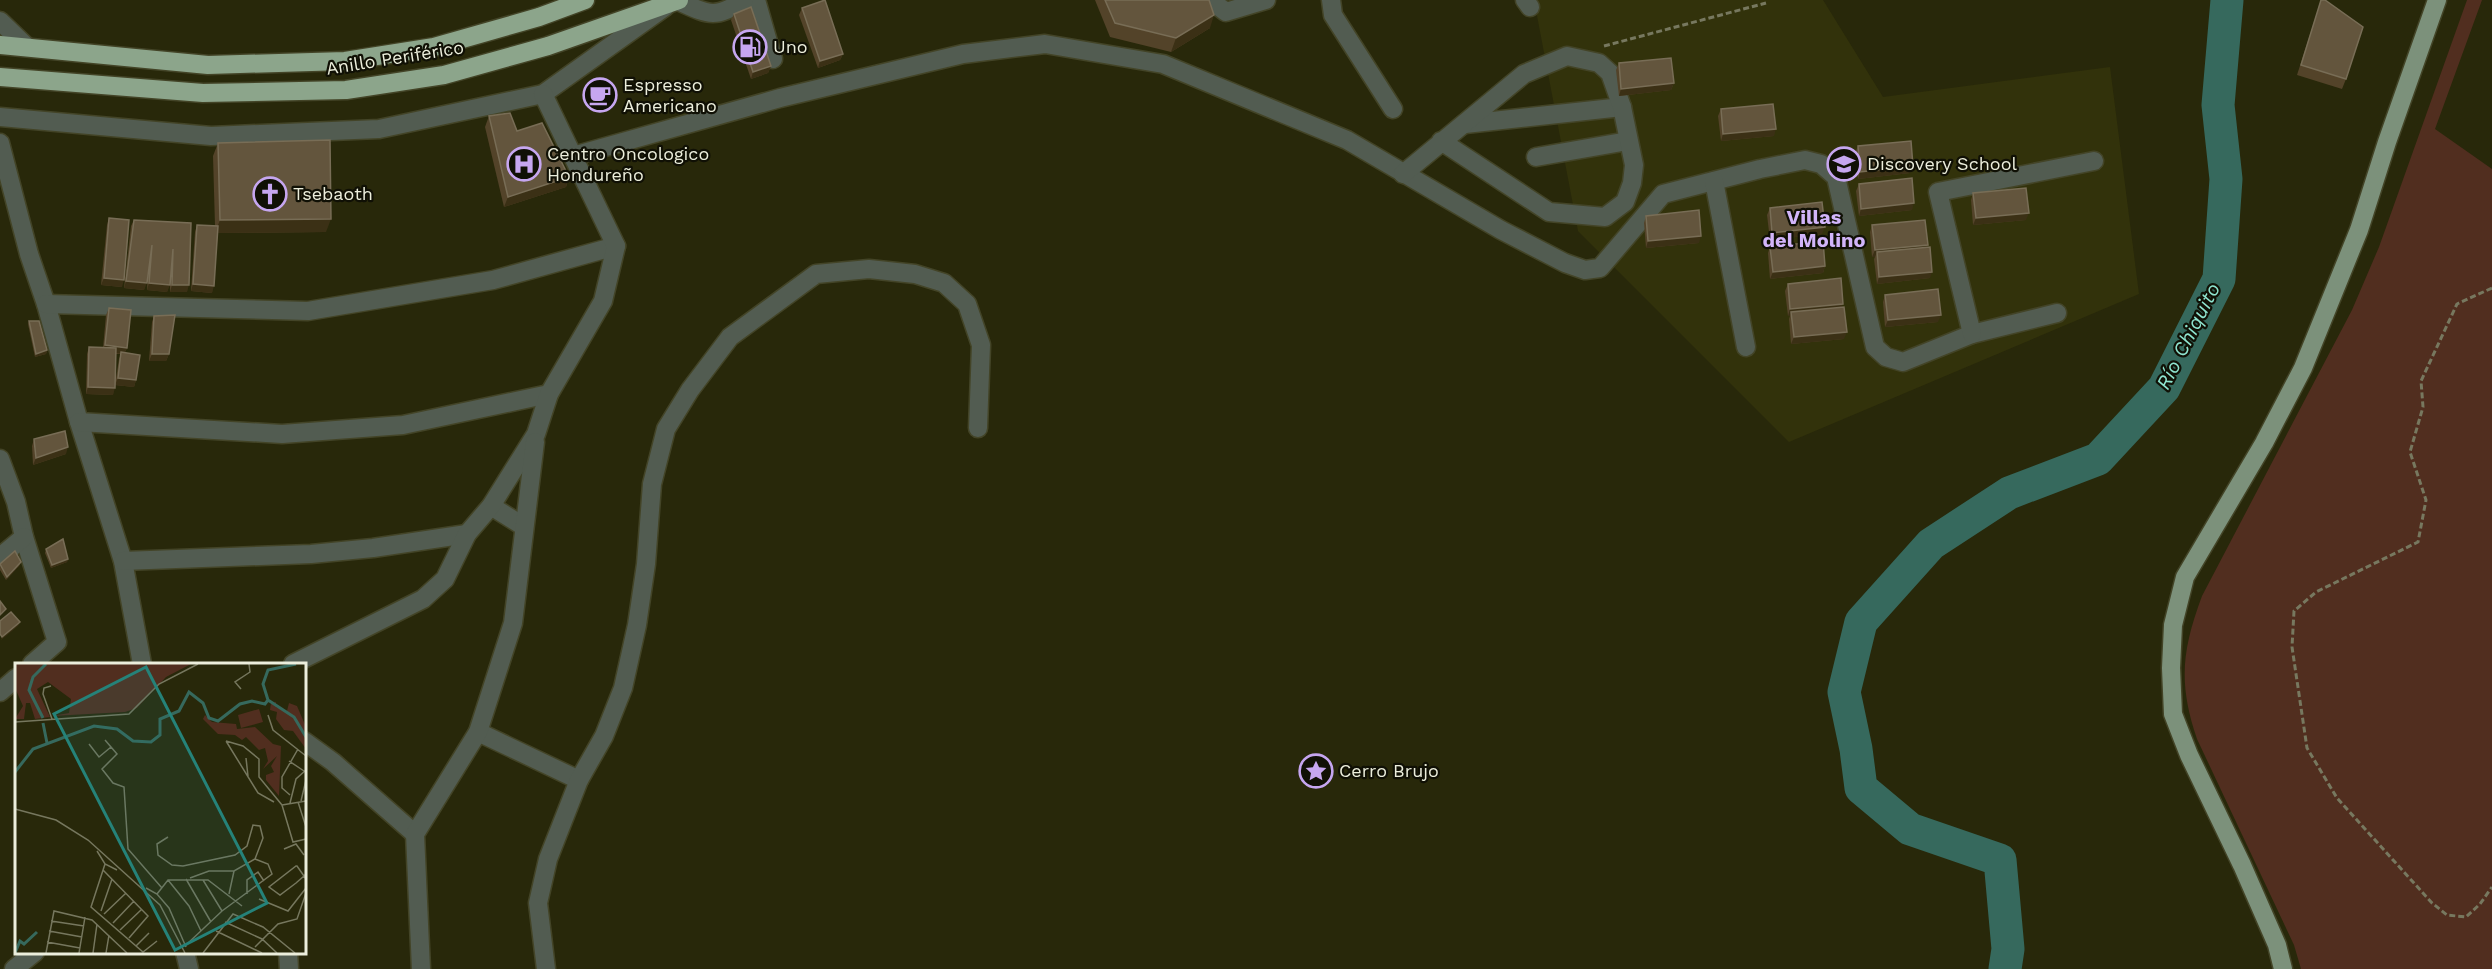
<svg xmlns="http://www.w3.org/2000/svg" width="2492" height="969" viewBox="0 0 2492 969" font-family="'Work Sans',sans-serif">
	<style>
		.built { fill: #32320b }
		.green { fill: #512e1f }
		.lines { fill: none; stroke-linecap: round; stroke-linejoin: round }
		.river { stroke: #36695d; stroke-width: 33 }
		.minor-casing { stroke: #434427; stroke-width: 21 }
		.major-casing { stroke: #434427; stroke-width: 21 }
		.highway-casing { stroke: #434427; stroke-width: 21 }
		.path { stroke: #77785f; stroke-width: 3; stroke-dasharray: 6 3; stroke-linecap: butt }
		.minor { stroke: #525c51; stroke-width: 18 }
		.major { stroke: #7c917b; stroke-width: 18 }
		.highway { stroke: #8ca58b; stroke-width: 18 }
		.wall { fill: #534329 }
		.shaded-wall { fill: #3b3015 }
		.building { fill: #63553d; stroke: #786d56; stroke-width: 1.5 }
		.labels { text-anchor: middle; stroke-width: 4.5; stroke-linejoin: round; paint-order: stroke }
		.poi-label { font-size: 18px; fill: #eceedc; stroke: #101005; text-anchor: start }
		.street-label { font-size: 18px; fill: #eceedc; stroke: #101005 }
		.neighbourhood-label { font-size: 20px; font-weight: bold; fill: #d2b5fa; stroke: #101005 }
		.water-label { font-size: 20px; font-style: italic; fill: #8fe5d0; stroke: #101005 }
		.inset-river { fill: none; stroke: #36695d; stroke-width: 3 }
		.inset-road { fill: none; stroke: #76775e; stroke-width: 1.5 }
		.view { fill: #258279; fill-opacity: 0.15; stroke: #258279; stroke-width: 3 }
		.inset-edge { fill: none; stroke: #eceedc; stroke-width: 3 }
	</style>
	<rect width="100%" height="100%" fill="#28280a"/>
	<!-- built -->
	<polygon class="built" points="1534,0 1823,0 1883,97 2110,67 2139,294 1789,442 1578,231"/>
	<!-- green -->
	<path class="green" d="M2467 0H2482L2435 129 2492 169V969H2301L2294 945 2197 739C2178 683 2182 650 2202 596L2352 310 2379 247Z"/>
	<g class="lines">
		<!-- river -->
		<polyline class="river" points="2005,969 2008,949 2000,860 1910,829 1861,788 1856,749 1844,692 1861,622 1931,544 2009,493 2098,459 2164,388 2219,279 2226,179 2218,105 2227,0"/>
		<!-- minor casing -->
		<g class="minor-casing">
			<g id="minor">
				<polyline points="756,0 773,59"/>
				<polyline points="1210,0 1226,12 1266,0"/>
				<polyline points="1331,0 1333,15 1393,109"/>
				<polyline points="1525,0 1530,7"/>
				<path d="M678 1C707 14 715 20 744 0"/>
				<polyline points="0,21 27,47"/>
				<polyline points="0,117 211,136 379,129 543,94 665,7"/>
				<polyline points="1465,124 1622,107"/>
				<polyline points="0,143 29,254 46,304 79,422 123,561 142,664"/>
				<polyline points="573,156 780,98 963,54 1045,44 1163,64 1347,140 1501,230 1565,263 1585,270 1600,268 1663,194 1760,169 1805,160 1821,164 1836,177 1875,347 1886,357 1903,362 1972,334 2057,313"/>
				<polyline points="1536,157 1628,141"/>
				<polyline points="1403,174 1524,74 1567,56 1599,63 1610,73 1622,107 1634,165 1632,183 1625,202 1605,217 1549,212 1441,141"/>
				<polyline points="1714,181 1746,347"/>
				<polyline points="46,304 308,311 493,280 616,246"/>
				<polyline points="1972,334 1938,192 2094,161"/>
				<polyline points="79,422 282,434 403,425 549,394"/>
				<polyline points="0,459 16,502 24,537 57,642 32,664"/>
				<polyline points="491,506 523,526"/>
				<polyline points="0,557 24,537"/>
				<polyline points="123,561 311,554 373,548 467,534"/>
				<polyline points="293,664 423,599 445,579 467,534 491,506 536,434 549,394 603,301 616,246 543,94"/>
				<polyline points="0,692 16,678"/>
				<polyline points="478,732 579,780"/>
				<polyline points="304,741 333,762 415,834"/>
				<polyline points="185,952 189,969"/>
				<polyline points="288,952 289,969"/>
				<polyline points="14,969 35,952"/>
				<polyline points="421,969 415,834 478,732 513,623 535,442"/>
				<polyline points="546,969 538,903 548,859 579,780 604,736 623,688 637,625 646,564 652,484 666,429 690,390 730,337 816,274 869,269 915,274 944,283 967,304 981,345 978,428"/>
			</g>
		</g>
		<!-- major casing -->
		<g class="major-casing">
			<polyline id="major" points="2283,969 2277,945 2242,865 2189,755 2173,714 2171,668 2173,625 2185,577 2264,443 2303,368 2359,230 2387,142 2437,0"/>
		</g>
		<!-- highway casing -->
		<g class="highway-casing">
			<g id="highway">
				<polyline points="0,45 208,65 345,61 434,47 539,17 585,0"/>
				<polyline points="0,77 203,93 346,90 444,75 548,46 679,0"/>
			</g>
		</g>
		<!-- path -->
		<g class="path">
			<polyline points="1604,46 1766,3"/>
			<polyline points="2492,288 2457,304 2421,381 2423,407 2410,452 2426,500 2418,542 2316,592 2294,611 2292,647 2307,748 2337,798 2432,903 2447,915 2466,917 2480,904 2492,887"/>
		</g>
		<!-- minor -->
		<use href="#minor" class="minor"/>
		<!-- major -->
		<use href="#major" class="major"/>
		<!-- highway -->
		<use href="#highway" class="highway"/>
	</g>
	<!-- wall -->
	<g class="wall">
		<polygon points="1095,0 1209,0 1210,28 1171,52 1110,37"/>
		<polygon points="2321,0 2346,79 2342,89 2297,75"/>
		<polygon points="802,8 843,54 840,60 818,68 799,15"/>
		<polygon points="734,14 771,66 768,73 751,79 731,20"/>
		<polygon points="1619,63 1674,83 1671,90 1619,96 1616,70"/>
		<polygon points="1721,109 1774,136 1721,141 1718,116"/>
		<polygon points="489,116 517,131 569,177 566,187 504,207 485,127"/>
		<polygon points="218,143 326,232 218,233 212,293 191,291 195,232 197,225 215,226 213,156"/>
		<polygon points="1858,146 1910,173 1858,179 1855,153"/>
		<polygon points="1859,184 1912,210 1859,216 1856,191"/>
		<polygon points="1973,193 2026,220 1973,225 1971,200"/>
		<polygon points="1770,208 1822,234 1770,240 1767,215"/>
		<polygon points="1646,216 1699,243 1646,248 1644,223"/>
		<polygon points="109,218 122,287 101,285 107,225"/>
		<polygon points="134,220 191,223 187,292 170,292 170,282 167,292 147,290 148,272 144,290 124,288 131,226"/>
		<polygon points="1872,225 1927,247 1930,278 1877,284 1874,259 1875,257 1872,257 1870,232"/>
		<polygon points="1770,247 1825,266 1823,273 1770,279 1768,253"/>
		<polygon points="1788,284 1842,307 1844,339 1791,344 1789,319 1790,316 1788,316 1785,291"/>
		<polygon points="1885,295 1938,322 1885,327 1883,302"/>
		<polygon points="109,308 127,348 125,352 136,380 134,387 115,385 119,359 121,354 116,354 113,395 86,394 87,354 89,347 103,348 106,315"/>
		<polygon points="154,316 169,354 166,361 149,361 152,322"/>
		<polygon points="29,321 47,350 46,354 35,357 28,324"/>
		<polygon points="34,439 66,454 33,465 32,446"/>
		<polygon points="46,549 68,559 67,562 51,568 45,553"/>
		<polygon points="21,562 19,566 6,580 0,570 0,564"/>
	</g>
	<!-- shaded-wall -->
	<g class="shaded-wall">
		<polygon points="1214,15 1210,28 1171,52 1176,38"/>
		<polygon points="843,54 840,60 818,68 820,61"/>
		<polygon points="771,66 768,73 751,79 753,72"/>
		<polygon points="1674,83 1671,90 1619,96 1621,89"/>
		<polygon points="1776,129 1774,136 1721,141 1723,134"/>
		<polygon points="1913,166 1910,173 1858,179 1860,172"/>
		<polygon points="569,177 566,187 504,207 508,197"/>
		<polygon points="1914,203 1912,210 1859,216 1861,209"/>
		<polygon points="2029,213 2026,220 1973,225 1976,218"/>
		<polygon points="331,219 326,232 215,233 220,220"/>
		<polygon points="1825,227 1822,234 1770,240 1772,233"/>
		<polygon points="1701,236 1699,243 1646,248 1648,241"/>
		<polygon points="1928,245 1925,252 1877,252 1875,257 1872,257 1875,250"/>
		<polygon points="1825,266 1823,273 1770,279 1773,272"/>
		<polygon points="1932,272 1930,278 1877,284 1879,277"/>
		<polygon points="104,278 124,280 122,287 101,285"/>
		<polygon points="126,281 147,283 144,290 124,288"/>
		<polygon points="149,283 170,285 167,292 147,290"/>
		<polygon points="193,284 214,286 212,293 191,291"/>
		<polygon points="172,285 189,285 187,292 170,292"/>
		<polygon points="1843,304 1840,310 1791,312 1790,316 1788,316 1790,309"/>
		<polygon points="1941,315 1938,322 1885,327 1888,320"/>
		<polygon points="1847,332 1844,339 1791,344 1794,337"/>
		<polygon points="105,345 127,348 124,354 102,352"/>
		<polygon points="47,350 46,354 35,357 36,354"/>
		<polygon points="152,354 169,354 166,361 149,361"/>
		<polygon points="118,378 136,380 134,387 115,385"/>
		<polygon points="88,387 115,388 113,395 86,394"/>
		<polygon points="68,447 66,454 33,465 36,458"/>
		<polygon points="68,559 67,562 51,568 52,565"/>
		<polygon points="21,562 19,566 6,580 7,577"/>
		<polygon points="20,622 18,626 1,640 2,637"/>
	</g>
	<!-- building -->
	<g class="building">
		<polygon points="825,0 843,54 820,61 802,8"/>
		<polygon points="1105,0 1209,0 1214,15 1176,38 1115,23"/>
		<polygon points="2321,0 2325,0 2363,27 2346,79 2301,65"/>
		<polygon points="751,7 771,66 753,72 734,14"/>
		<polygon points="1671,58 1674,83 1621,89 1619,63"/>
		<polygon points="1773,104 1776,129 1723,134 1721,109"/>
		<polygon points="510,113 517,131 542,123 569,177 508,197 489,116"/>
		<polygon points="330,140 331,219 220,220 218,143"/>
		<polygon points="1911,141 1913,166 1860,172 1858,146"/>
		<polygon points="1912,178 1914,203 1861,209 1859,184"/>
		<polygon points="2026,188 2029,213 1976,218 1973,193"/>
		<polygon points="1822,202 1825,227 1772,233 1770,208"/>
		<polygon points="1699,210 1701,236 1648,241 1646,216"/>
		<polygon points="109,218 129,220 124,280 104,278"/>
		<polygon points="134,220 191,223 189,285 172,285 173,249 170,285 149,283 152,245 147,283 126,281"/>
		<polygon points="1925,220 1928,245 1875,250 1872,225"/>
		<polygon points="197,225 218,226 214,286 193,284"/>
		<polygon points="1823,241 1825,266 1773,272 1770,247"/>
		<polygon points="1930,247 1932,272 1879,277 1877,252"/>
		<polygon points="1841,278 1843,304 1790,309 1788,284"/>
		<polygon points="1938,289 1941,315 1888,320 1885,295"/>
		<polygon points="1844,307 1847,332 1794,337 1791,312"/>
		<polygon points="109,308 131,310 127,348 105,345"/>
		<polygon points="175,315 169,354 152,354 154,316"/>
		<polygon points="29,321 39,321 47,350 36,354"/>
		<polygon points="89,347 116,348 115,388 88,387"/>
		<polygon points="121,352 140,355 136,380 118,378"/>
		<polygon points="65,431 68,447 36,458 34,439"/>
		<polygon points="63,539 68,559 52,565 46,549"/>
		<polygon points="15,551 21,562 7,577 0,564"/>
		<polygon points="0,601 6,609 0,615"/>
		<polygon points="11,612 20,622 2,637 0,634 0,621"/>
	</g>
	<!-- icons -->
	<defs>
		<g id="fuel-ring" transform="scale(1.725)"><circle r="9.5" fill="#101005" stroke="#c6a6f0" stroke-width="1.5"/><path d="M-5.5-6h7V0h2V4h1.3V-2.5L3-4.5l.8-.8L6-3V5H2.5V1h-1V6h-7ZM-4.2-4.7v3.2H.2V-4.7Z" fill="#c6a6f0"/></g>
		<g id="cafe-ring" transform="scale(1.725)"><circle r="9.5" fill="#101005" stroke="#c6a6f0" stroke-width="1.5"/><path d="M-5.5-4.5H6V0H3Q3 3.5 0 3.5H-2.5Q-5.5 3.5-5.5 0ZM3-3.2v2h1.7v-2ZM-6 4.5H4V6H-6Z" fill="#c6a6f0"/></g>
		<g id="hospital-ring" transform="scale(1.725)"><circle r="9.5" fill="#101005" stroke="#c6a6f0" stroke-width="1.5"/><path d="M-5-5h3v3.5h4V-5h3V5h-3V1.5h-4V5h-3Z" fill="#c6a6f0"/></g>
		<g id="school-ring" transform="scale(1.725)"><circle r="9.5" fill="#101005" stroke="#c6a6f0" stroke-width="1.5"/><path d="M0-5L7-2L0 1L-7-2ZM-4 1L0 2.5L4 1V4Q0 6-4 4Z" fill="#c6a6f0"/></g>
		<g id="church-ring" transform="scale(1.725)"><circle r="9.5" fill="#101005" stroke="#c6a6f0" stroke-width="1.5"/><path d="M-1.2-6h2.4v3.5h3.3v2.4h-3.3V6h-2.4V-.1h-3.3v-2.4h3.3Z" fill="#c6a6f0"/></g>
		<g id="sight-ring" transform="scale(1.725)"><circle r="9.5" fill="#101005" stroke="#c6a6f0" stroke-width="1.5"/><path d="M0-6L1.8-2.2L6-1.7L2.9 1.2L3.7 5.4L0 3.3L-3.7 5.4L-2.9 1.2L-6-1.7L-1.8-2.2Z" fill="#c6a6f0"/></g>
	</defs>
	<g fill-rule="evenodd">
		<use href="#fuel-ring" x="750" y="47"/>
		<use href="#cafe-ring" x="600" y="95"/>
		<use href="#hospital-ring" x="524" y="164"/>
		<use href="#school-ring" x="1844" y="164"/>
		<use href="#church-ring" x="270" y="194"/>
		<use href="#sight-ring" x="1316" y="771"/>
	</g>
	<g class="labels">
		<!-- poi labels -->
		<g class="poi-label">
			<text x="773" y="53">Uno</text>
			<text x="623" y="91">Espresso<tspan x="623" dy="21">Americano</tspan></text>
			<text x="547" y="160">Centro Oncologico<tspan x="547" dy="21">Hondureño</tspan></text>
			<text x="1867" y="170">Discovery School</text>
			<text x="293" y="200">Tsebaoth</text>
			<text x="1339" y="777">Cerro Brujo</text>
		</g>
		<!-- street labels -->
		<g class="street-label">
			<text transform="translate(395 58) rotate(-9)" y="6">Anillo Periférico</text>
		</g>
		<!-- neighbourhood labels -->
		<g class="neighbourhood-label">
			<text x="1814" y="224">Villas<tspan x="1814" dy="23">del Molino</tspan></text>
		</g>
		<!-- water labels -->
		<g class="water-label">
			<text transform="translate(2188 336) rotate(-63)" y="7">Río Chiquito</text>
		</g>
	</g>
	<!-- overview -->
	<g transform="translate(15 663)">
		<rect width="291" height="291" fill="#28280a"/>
		<path d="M0 1H176L151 14 122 45 110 49 37 53 54 50 56 36 33 19 22 26 35 54 20 56 15 40H11L9 56H0L8 43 0 25ZM261 39V44L272 48 274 40 282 43 291 64V86L278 68 269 67 261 56 262 49 255 47 256 40ZM244 46 248 59 226 65 223 52ZM190 52 197 59 221 61 222 66 240 64 258 81 266 83 264 133 251 117V112L259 109 256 103 262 93 248 106 253 98 250 85 244 87 231 74 227 77 220 72 203 71 188 56Z" fill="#512e1f"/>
		<path class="inset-river" d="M253 37 279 54 291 74M28 55 14 27 18 14 31 1M28 60 32 80M0 109 18 86 79 63 102 66 118 78 136 79 145 72V56L164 48 174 29 188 40 194 55 203 58 225 41 237 38 250 41 253 37 248 21 253 7 281 1M0 290 5 278 9 281 22 269"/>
		<path class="inset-road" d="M36 23 29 25 28 31 37 56M226 26 220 19 235 9 234 1M253 52 258 67 291 93M0 59 114 51 144 21 183 1M90 77 102 91 87 106 98 120 109 124 113 186 147 225M211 78 228 83 244 96V114L267 142M211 78 243 130 259 139M74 81 84 94 96 84M231 95 233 113M274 98 289 108M275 132 267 125V114L283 86M286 138 291 117M283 139 291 164M275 140 281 116 291 107M267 142 278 179 291 176M267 142 291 138M0 146 41 157 73 177 145 242 170 290M153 174 142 181 143 192 157 202 168 203 220 192 232 183 238 162 245 163 248 175 240 196 219 208H194L175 215M269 186 281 181 289 192M82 188 90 201 102 207M90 201 76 244 128 289 142 278M88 207 133 253 114 275M291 211 289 213 281 220 265 232 254 224 281 203H282L289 213 291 216M171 216 196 259M153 217 174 243 186 268M188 217 207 248M131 225 142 231 154 245 171 284M142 231 153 217H193L227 243M214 231 219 208M232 231V217L243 209 249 218M244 236 273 248 291 225M86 248 97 216M89 251 111 230M36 258 69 263M210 259 247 276 262 290M98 260 119 238M105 267 127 246M34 268 67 274M201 268 247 290M32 279 65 285M171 282 207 248 257 211 253 201 240 196M121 283 134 270M240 284 263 261 282 256 291 230M31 290 39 248 77 257 112 290M64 290 70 254M78 290 82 261M91 290 94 272M188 290 218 251 248 264 280 290"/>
		<path class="view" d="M131 4 252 240 160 287 39 51Z"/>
		<rect width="291" height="291" class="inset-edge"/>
	</g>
</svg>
